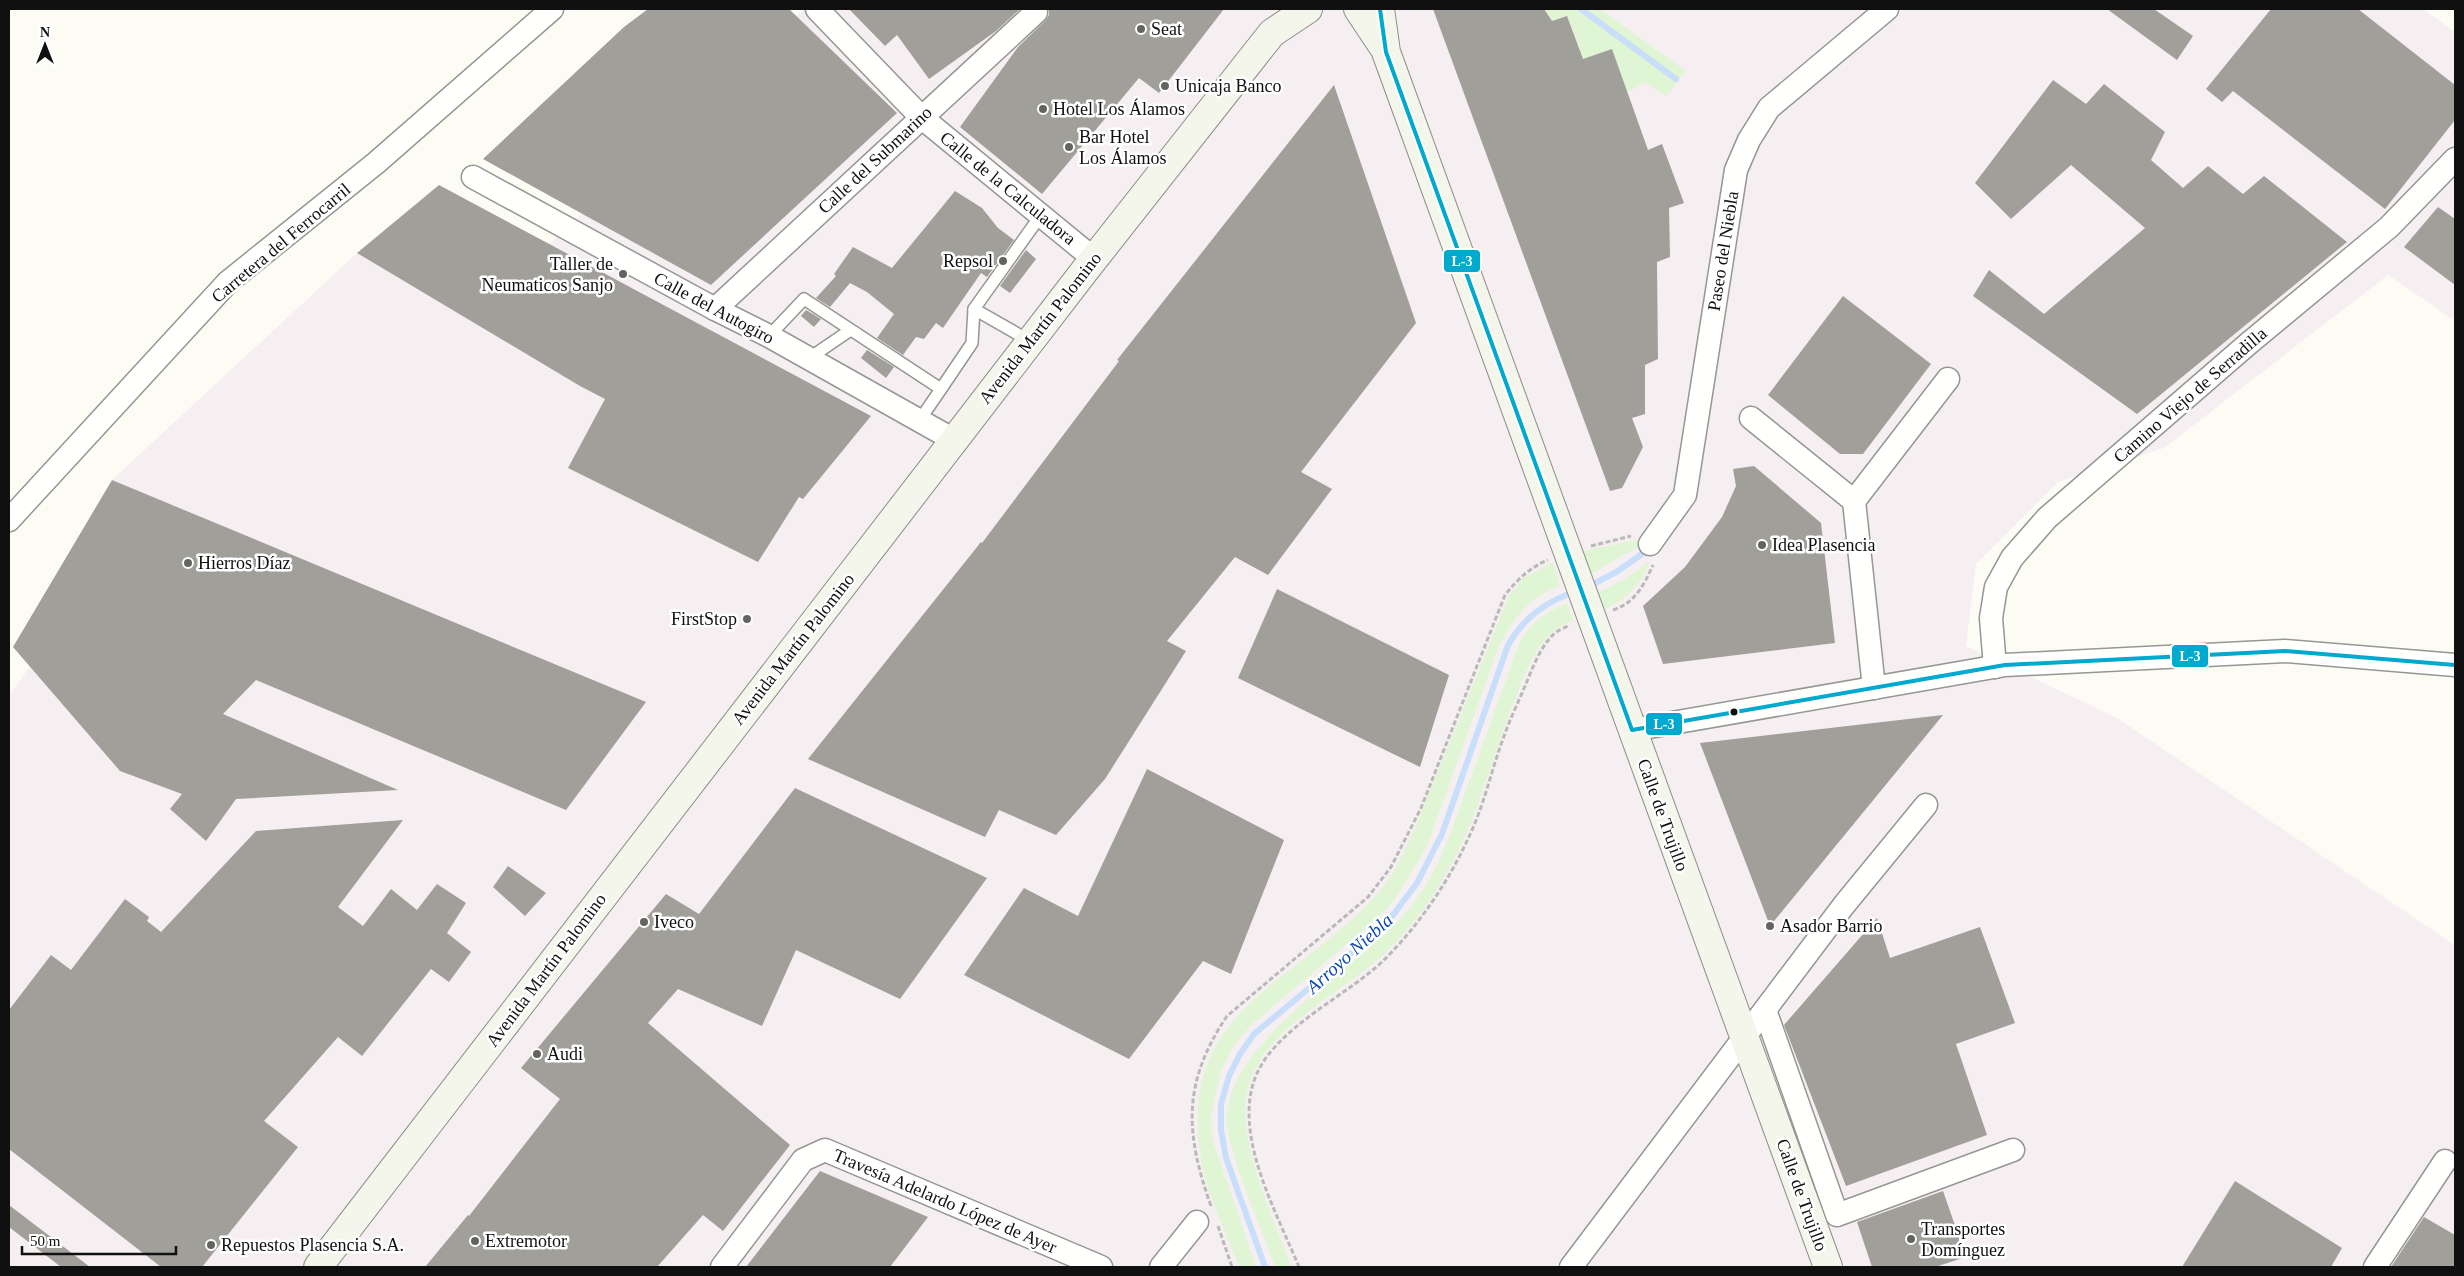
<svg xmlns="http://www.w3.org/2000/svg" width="2464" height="1276" viewBox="0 0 2464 1276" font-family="'Times New Roman',serif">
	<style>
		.industrial { fill: #f5eff1 }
		.green { fill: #e0f5d3 }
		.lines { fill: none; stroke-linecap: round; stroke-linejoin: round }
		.stream { stroke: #c8defb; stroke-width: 6 }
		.building { fill: #a09f9a }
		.lane-casing { stroke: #969693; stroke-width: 14 }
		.street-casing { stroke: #969693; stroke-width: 25 }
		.secondary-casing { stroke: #8d8d8a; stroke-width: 30 }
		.path { stroke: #b9b9b8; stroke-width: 3; stroke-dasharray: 5 2.5; stroke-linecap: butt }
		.lane { stroke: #fffffe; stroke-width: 11 }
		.street { stroke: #fffffe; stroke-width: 22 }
		.secondary { stroke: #f4f5eb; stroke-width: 28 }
		.bus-1-casing { stroke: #fff; stroke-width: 8 }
		.bus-1 { stroke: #00a9ce; stroke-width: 4 }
		.poi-dot { fill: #636360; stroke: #fff; stroke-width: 2 }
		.bus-dot { fill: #101010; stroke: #fff; stroke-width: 2 }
		.labels { text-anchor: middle; stroke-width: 5; stroke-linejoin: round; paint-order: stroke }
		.poi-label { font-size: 18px; fill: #101010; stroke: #fff; text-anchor: start }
		.street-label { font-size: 18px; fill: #101010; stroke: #fff }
		.water-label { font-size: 19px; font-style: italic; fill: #0a46b0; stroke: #fff }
		.line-badge { stroke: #fff; stroke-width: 2 }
		.badge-label { font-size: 14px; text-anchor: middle; font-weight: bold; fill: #fff }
	</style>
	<rect width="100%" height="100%" fill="#fcfcf5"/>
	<!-- industrial -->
	<polygon class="industrial" points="804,9 2423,9 2455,32 2455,321 2388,275 2164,448 2058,482 1976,564 1966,646 2117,718 2455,945 2455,1267 9,1267 9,696 141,510 112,480 357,253 468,319"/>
	<!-- green -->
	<g class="green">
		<polygon points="1544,9 1600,9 1686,71 1666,96 1645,82 1627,92 1583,59 1567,16 1552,21"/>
		<polygon points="1641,539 1644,543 1591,574 1582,551"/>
		<path d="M1650 561C1640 585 1627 600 1603 610L1597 593 1625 579Z"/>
		<path d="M1553 562 1560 585C1528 600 1518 612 1500 643L1427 846 1396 898 1380 916 1252 1024 1232 1048 1221 1071 1211 1115 1213 1141 1256 1267H1239C1225 1230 1205 1191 1200 1152 1179 1006 1300 983 1378 893 1394 875 1404 852 1414 831L1509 596 1523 578Z"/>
		<path d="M1567 603 1573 620C1566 624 1558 627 1553 632 1534 647 1524 677 1515 699 1491 759 1476 827 1441 882 1426 907 1407 932 1386 952 1343 994 1264 1026 1248 1088 1234 1138 1275 1220 1291 1267H1275C1261 1225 1236 1174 1228 1131 1213 1045 1366 966 1413 904 1440 869 1453 826 1468 785 1486 736 1503 688 1521 639 1534 621 1547 612 1567 603Z"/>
	</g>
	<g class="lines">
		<!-- stream -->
		<g class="stream">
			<polyline points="1581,9 1676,79"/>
			<polyline points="1588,587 1618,571 1646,551"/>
			<path d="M1265 1267 1226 1158 1221 1130V1104L1229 1076 1240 1054 1254 1034 1367 940 1393 915 1417 883 1442 834 1508 645C1524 617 1546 602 1576 591"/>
		</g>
	</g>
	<!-- building -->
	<g class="building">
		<polygon points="648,9 789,9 897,113 711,285 483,159 624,27"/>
		<polygon points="849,9 1020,9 996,31 929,79 897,35 885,46"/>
		<polygon points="1049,9 1224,9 1159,93 1139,78 1042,194 960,127 1018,47 1045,21 1049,15"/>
		<polygon points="1433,9 1544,9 1552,21 1567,16 1583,59 1612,49 1648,150 1662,144 1684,203 1669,208 1670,257 1657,262 1658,359 1645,365 1645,414 1632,418 1643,447 1622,488 1610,491"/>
		<polygon points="2107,9 2154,9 2193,36 2177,60"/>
		<polygon points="2271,9 2358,9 2455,85 2455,120 2385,209 2233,91 2222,102 2206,89"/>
		<polygon points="2053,80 2086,104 2104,84 2165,132 2151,160 2183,188 2208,166 2243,194 2264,176 2347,242 2137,414 1973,296 1989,270 2044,314 2145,228 2071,165 2011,219 1975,183"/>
		<polygon points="1334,85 1416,323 1301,472 1332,489 1268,575 1235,557 1167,641 1186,651 1105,779 1056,835 999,810 985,837 808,759 981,542 982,543 1119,361 1117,360"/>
		<polygon points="439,185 871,416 803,499 799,497 758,562 568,468 605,399 580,386 357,253"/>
		<polygon points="955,191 982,208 998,228 1014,240 987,277 981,273 943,328 936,323 924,339 916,337 903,355 877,338 894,314 867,292 850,283 830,307 816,298 836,276 834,274 853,247 892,268"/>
		<polygon points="2438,207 2455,219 2455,285 2404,247"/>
		<polygon points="1026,250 1036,259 1010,293 1000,286"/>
		<polygon points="1843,296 1931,364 1863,454 1840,454 1768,395"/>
		<polygon points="806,310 821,319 814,327 801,316"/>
		<polygon points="867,350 894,367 886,378 861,358"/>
		<polygon points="1754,466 1821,523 1835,643 1663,664 1643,606 1685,567 1722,517 1736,486 1733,469"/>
		<polygon points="112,480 646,702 566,810 256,680 223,714 398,790 236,799 206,841 170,809 182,794 120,771 13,647"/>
		<polygon points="1277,589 1449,675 1420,767 1238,678"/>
		<polygon points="1943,715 1770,926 1700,743"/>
		<polygon points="1147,769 1284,840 1231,974 1203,961 1129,1059 964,975 1024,888 1078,916"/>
		<polygon points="795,788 987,878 900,999 796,950 762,1026 678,989 648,1023 790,1145 723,1231 703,1215 657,1267 425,1267 468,1215 469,1216 560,1099 521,1068 666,894 699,914"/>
		<polygon points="403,820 338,907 363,926 391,889 417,910 437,884 466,903 447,933 471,952 449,982 431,969 362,1056 338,1037 264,1121 298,1147 202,1267 161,1267 9,1149 9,1010 51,955 71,970 125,899 149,917 147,921 161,932 256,831"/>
		<polygon points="508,866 546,893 525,916 493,887"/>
		<polygon points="1877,918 1890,958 1980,927 2015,1023 1956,1044 1987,1135 1846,1186 1784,1025"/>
		<polygon points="820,1171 928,1217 890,1267 746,1267"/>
		<polygon points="2235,1181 2342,1248 2331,1267 2182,1267"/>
		<polygon points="1943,1191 1966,1257 1935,1267 1872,1267 1857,1222"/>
		<polygon points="9,1205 90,1267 61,1267 9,1227"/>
		<polygon points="2424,1217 2455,1235 2455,1267 2391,1267"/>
	</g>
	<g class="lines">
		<!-- lane casing -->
		<g class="lane-casing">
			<g id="lane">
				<polyline points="974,309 1041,215"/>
				<polyline points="769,336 804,299 941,389 972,343 974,309 1030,341"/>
				<polyline points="808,359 849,331"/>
				<polyline points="919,421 941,389"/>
			</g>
		</g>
		<!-- street casing -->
		<g class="street-casing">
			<g id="street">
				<polyline points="817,9 921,117 1094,259"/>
				<polyline points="473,177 715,309 769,336 954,440"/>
				<polyline points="715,309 1036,12"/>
				<polyline points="1751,418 1854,501"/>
				<polyline points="9,520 228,282 376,163 552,9"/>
				<polyline points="1650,544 1685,495 1736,170 1749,140 1769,108 1887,9"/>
				<polyline points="1995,667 1991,618 1996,587 2012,558 2047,518 2248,344 2389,227 2455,159"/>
				<polyline points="1874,688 1854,501 1948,379"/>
				<polyline points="1632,730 2005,665 2285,651 2455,665"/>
				<polyline points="1765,1010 1837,1215 2013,1150"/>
				<polyline points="722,1267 803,1160 825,1150 1101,1267"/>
				<polyline points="1161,1267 1197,1222"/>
				<polyline points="1571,1267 1844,905 1926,805"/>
				<polyline points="2375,1267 2445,1161"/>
			</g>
		</g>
		<!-- secondary casing -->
		<g class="secondary-casing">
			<g id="secondary">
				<polyline points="1358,9 1382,45"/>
				<polyline points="1380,9 1386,52 1828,1267"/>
				<polyline points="318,1267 1086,269 1272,33 1308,9"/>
			</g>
		</g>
		<!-- path -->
		<g class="path">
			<polyline points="1591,546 1631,536"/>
			<path d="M1613 610C1635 603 1644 585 1653 565"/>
			<path d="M1211 1206C1185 1133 1182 1083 1227 1016L1368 897 1391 867 1421 808 1505 595C1518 579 1529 568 1548 560"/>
			<polyline points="1218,1226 1232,1267"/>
			<path d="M1299 1267C1278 1215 1236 1142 1253 1084 1269 1029 1348 997 1387 957 1425 918 1454 873 1475 823 1486 796 1493 766 1503 739 1509 721 1518 703 1525 686 1532 669 1541 645 1555 633 1559 630 1565 628 1569 625"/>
		</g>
		<!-- lane -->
		<use href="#lane" class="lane"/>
		<!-- street -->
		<use href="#street" class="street"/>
		<!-- secondary -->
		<use href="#secondary" class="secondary"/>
		<!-- bus-1 casing -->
		<g class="bus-1-casing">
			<polyline id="bus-1" points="1380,9 1386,52 1632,730 2005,665 2285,651 2455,665"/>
		</g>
		<!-- bus-1 -->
		<use href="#bus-1" class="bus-1"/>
	</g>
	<!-- markers -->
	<g class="poi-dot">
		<circle cx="1141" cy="29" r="5"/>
		<circle cx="1165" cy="86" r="5"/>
		<circle cx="1043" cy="109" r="5"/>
		<circle cx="1069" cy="147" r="5"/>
		<circle cx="1003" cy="261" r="5"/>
		<circle cx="623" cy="274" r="5"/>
		<circle cx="1762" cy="545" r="5"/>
		<circle cx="188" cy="563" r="5"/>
		<circle cx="747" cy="619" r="5"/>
		<circle cx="644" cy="922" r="5"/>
		<circle cx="1770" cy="926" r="5"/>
		<circle cx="537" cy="1054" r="5"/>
		<circle cx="1911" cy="1239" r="5"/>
		<circle cx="475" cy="1241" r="5"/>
		<circle cx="211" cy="1245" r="5"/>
	</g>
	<circle class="bus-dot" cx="1734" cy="712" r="4.5"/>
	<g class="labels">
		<!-- poi labels -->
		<g class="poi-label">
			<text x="1151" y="35">Seat</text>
			<text x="1175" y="92">Unicaja Banco</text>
			<text x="1053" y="115">Hotel Los Álamos</text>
			<text x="1079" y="143">Bar Hotel<tspan x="1079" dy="21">Los Álamos</tspan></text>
			<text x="993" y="267" text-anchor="end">Repsol</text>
			<text x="613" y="270" text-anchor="end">Taller de<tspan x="613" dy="21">Neumaticos Sanjo</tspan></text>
			<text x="1772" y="551">Idea Plasencia</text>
			<text x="198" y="569">Hierros Díaz</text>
			<text x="737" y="625" text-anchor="end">FirstStop</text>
			<text x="654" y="928">Iveco</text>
			<text x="1780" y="932">Asador Barrio</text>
			<text x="547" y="1060">Audi</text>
			<text x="1921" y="1235">Transportes<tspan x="1921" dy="21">Domínguez</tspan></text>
			<text x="485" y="1247">Extremotor</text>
			<text x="221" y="1251">Repuestos Plasencia S.A.</text>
		</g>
		<!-- street labels -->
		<g class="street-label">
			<text transform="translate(875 160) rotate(-43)" y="6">Calle del Submarino</text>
			<text transform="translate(1008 188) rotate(39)" y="6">Calle de la Calculadora</text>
			<text transform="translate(281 243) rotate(-40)" y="6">Carretera del Ferrocarril</text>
			<text transform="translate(1723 251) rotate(-81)" y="6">Paseo del Niebla</text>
			<text transform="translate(714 308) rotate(28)" y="6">Calle del Autogiro</text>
			<text transform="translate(1040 328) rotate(-52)" y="6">Avenida Martín Palomino</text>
			<text transform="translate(2190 395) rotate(-41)" y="6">Camino Viejo de Serradilla</text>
			<text transform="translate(793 649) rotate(-52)" y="6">Avenida Martín Palomino</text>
			<text transform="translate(1663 815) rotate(70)" y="6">Calle de Trujillo</text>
			<text transform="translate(546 970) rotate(-53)" y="6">Avenida Martín Palomino</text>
			<text transform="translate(1802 1195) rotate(70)" y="6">Calle de Trujillo</text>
			<text transform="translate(945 1201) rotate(23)" y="6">Travesía Adelardo López de Ayer</text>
		</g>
		<!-- water labels -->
		<g class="water-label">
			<text transform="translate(1349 953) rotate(-42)" y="7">Arroyo Niebla</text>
		</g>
	</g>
	<g class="line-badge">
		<rect x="1443" y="249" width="38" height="24" rx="5" fill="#00a9ce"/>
		<rect x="2171" y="644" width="38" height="24" rx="5" fill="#00a9ce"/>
		<rect x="1645" y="712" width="38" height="24" rx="5" fill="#00a9ce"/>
	</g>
	<g class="badge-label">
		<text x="1462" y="266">L-3</text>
		<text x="2190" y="661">L-3</text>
		<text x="1664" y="729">L-3</text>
	</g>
	<!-- border -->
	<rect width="2464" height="1276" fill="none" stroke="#101010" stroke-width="20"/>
	<!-- north arrow -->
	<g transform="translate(45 45)" stroke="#ffffff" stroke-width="4" paint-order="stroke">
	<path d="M0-4L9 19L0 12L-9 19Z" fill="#101010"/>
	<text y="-8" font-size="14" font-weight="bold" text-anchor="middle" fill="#101010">N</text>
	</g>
	<!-- scale -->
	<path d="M22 1246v8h154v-8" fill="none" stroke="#101010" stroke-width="2.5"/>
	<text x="30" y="1246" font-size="15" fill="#101010" stroke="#ffffff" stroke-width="4" paint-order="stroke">50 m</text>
</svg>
